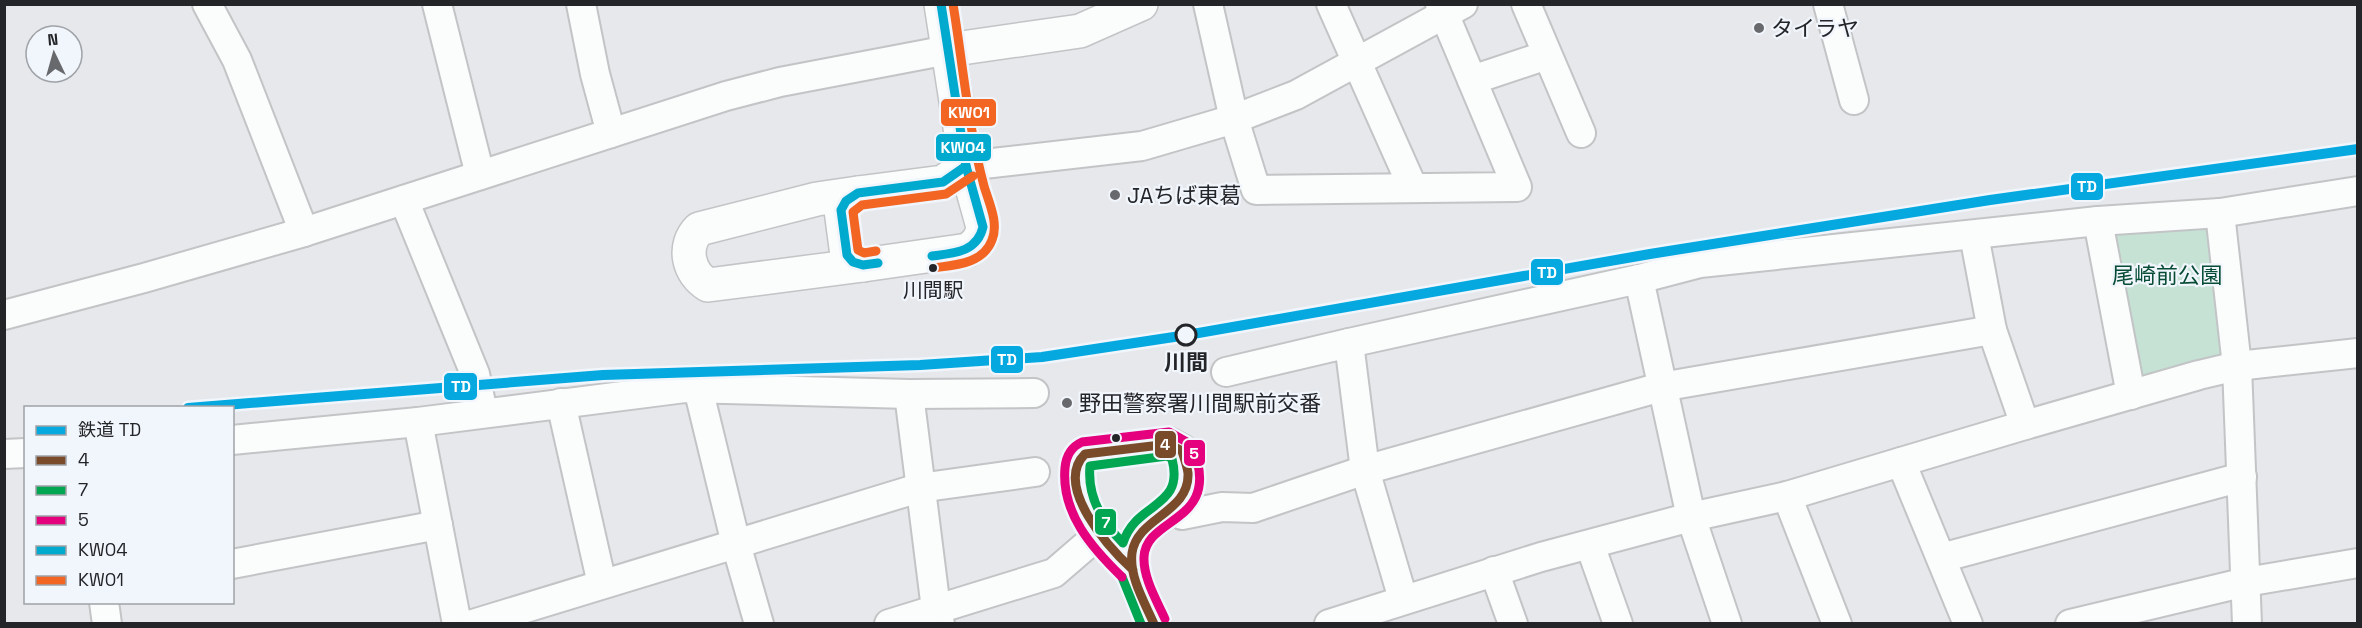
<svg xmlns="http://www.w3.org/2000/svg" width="2362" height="628" viewBox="0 0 2362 628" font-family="'Space Grotesk','Noto Sans JP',sans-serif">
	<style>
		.green { fill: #c5e2d5 }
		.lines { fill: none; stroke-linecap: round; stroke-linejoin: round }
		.street-casing { stroke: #c2c4c6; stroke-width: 32 }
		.secondary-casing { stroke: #c2c4c6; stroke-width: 36 }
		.street { stroke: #fbfcfc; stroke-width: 28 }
		.secondary { stroke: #fbfcfc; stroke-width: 33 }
		.bus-1-casing { stroke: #f1f5fc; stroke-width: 14 }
		.bus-2-casing { stroke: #f1f5fc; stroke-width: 14 }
		.bus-3-casing { stroke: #f1f5fc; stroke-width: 14 }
		.bus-4-casing { stroke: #f1f5fc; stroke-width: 14 }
		.bus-5-casing { stroke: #f1f5fc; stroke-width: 14 }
		.bus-1 { stroke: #7a4b2a; stroke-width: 9 }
		.bus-2 { stroke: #00a651; stroke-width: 9 }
		.bus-3 { stroke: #e5007d; stroke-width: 9 }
		.bus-4 { stroke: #00a9ce; stroke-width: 9 }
		.bus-5 { stroke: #f26522; stroke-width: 9 }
		.rail-1-casing { stroke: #f1f5fc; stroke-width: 15 }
		.rail-1 { stroke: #05a8df; stroke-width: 10 }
		.poi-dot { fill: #68696c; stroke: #f1f5fc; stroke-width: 2 }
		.bus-dot { fill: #242528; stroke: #f1f5fc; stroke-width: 2 }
		.stop-dot { fill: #f1f5fc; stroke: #242528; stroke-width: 3 }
		.labels { text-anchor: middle; stroke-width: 4.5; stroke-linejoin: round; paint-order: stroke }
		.bus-label { font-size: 20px; fill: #242528; stroke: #f1f5fc }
		.poi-label { font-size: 22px; fill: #242528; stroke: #f1f5fc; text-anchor: start }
		.park-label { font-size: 22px; fill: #074c34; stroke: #f1f5fc }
		.stop-label { font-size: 22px; font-weight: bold; fill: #242528; stroke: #f1f5fc }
		.line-badge { stroke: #f1f5fc; stroke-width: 2 }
		.badge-label { font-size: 16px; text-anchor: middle; font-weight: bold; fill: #fff }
	</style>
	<rect width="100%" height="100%" fill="#e6e8eb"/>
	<!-- green -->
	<polygon class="green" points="2211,221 2227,357 2135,383 2107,228"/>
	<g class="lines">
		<!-- street casing -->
		<g class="street-casing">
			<g id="street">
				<polyline points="207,4 237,60 304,232"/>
				<polyline points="437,4 480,175"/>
				<polyline points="581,4 595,74 611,133"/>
				<polyline points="1208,4 1234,119 1256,190 1517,187 1440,4"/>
				<polyline points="1331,4 1413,188"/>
				<polyline points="1526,4 1581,133"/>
				<polyline points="1828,4 1854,100"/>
				<polyline points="1472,80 1547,55"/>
				<polyline points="966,166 1142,146 1234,119 1296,95 1463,4"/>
				<polyline points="404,200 475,374 483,413"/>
				<polyline points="2220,213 2237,366 2247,624"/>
				<polyline points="2098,221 2131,395"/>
				<polyline points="1974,235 1992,330 2025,425"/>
				<polyline points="1639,279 1691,517 1727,624"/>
				<polyline points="4,315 144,278 304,232 726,96 780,82 948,50"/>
				<polyline points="1226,372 1349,343"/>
				<polyline points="698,388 736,544 759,624"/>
				<polyline points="909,394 936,609 940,624"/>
				<polyline points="561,403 602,584"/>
				<polyline points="418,422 457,624"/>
				<polyline points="232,440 418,422 685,388 909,394 1034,393"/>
				<polyline points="4,454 26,453"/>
				<polyline points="1901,462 1968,624"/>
				<polyline points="1787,496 1837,624"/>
				<polyline points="1173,508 1182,515 1222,507 1253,508 1365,470 1661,387 1992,330"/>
				<polyline points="1590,545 1618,624"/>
				<polyline points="1941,558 2242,477"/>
				<polyline points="232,564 438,525"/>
				<polyline points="1494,571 1513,624"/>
				<polyline points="1403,599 1365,470 1349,343 1639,279 1700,263 2098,221 2220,213 2358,191"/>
				<polyline points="104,602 107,624"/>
				<polyline points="473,624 919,488 1035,472"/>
				<polyline points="889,624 1054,573 1098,535"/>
				<polyline points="1329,624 1541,557 1691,517 1787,496 2025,425 2199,375 2237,366 2358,353"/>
				<polyline points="2070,624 2246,582 2358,563"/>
			</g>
		</g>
		<!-- secondary casing -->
		<g class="secondary-casing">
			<g id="secondary">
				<path d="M941 4 966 166 983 227C982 238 976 244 968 250L863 265 853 262 847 255 841 210 846 201 858 193 943 182 966 166"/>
				<polyline points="948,50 1080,31 1141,4"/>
				<path d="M858 193 817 199 699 229C682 246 688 273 708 285L863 265"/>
				<path d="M1133 570C1102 542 1069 506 1078 461L1085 454 1169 444 1182 451C1209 517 1137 508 1132 553 1130 576 1145 602 1154 624"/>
			</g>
		</g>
		<!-- street -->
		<use href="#street" class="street"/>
		<!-- secondary -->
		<use href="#secondary" class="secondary"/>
		<!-- bus-1 casing -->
		<g class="bus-1-casing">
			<path id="bus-1" d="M1133 570C1109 548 1053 486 1085 454L1169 444 1182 451C1184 458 1187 466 1188 473 1190 513 1137 517 1132 553 1129 577 1145 603 1154 624"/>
		</g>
		<!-- bus-2 casing -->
		<g class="bus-2-casing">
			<g id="bus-2">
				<path d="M1167 456 1172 459C1185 509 1136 501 1123 543 1102 522 1087 497 1090 466Z"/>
				<polyline points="1122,577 1141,624"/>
			</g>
		</g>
		<!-- bus-3 casing -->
		<g class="bus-3-casing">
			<path id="bus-3" d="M1122 577C1092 548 1061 513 1065 468 1066 456 1071 447 1082 442L1169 432 1192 445C1224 524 1146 515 1144 557 1143 578 1157 601 1165 619"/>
		</g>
		<!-- bus-4 casing -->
		<g class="bus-4-casing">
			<g id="bus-4">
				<path d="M932 256C955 253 977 252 983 227L966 166 941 4"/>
				<polyline points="878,263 863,265 853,262 847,255 841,210 846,201 858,193 943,182 966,166"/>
			</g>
		</g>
		<!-- bus-5 casing -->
		<g class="bus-5-casing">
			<g id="bus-5">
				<polyline points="876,251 864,253 858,250 853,212 862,205 946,194 973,176"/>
				<path d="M933 268C955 265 983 264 992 240 999 223 989 203 984 186 968 127 963 65 953 4"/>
			</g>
		</g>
		<!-- bus-1 -->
		<use href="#bus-1" class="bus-1"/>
		<!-- bus-2 -->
		<use href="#bus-2" class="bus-2"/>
		<!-- bus-3 -->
		<use href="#bus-3" class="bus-3"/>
		<!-- bus-4 -->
		<use href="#bus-4" class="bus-4"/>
		<!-- bus-5 -->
		<use href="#bus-5" class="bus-5"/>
		<!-- rail-1 casing -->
		<g class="rail-1-casing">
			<polyline id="rail-1" points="188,408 603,375 920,365 1042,357 1187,335 1650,254 1990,200 2358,149"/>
		</g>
		<!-- rail-1 -->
		<use href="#rail-1" class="rail-1"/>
	</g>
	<!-- markers -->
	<g class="poi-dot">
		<circle cx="1759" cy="28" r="6"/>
		<circle cx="1115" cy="195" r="6"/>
		<circle cx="1067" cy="403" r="6"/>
	</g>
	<g class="bus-dot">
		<circle cx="933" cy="268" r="5"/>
		<circle cx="1116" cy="438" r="5"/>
	</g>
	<circle class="stop-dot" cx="1186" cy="335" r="10"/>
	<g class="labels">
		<!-- bus labels -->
		<g class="bus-label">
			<text x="933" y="297">川間駅</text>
		</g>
		<!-- poi labels -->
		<g class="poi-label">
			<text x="1771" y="36">タイラヤ</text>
			<text x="1127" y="203">JAちば東葛</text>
			<text x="1079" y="411">野田警察署川間駅前交番</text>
		</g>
		<!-- park labels -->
		<g class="park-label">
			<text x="2167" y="283">尾崎前公園</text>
		</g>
		<!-- stop labels -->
		<g class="stop-label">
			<text x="1186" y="370">川間</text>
		</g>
	</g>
	<g class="line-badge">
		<rect x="940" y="98" width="57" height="29" rx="6" fill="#f26522"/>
		<rect x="935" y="133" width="57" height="29" rx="6" fill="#00a9ce"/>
		<rect x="2070" y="172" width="34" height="29" rx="6" fill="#05a8df"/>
		<rect x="1530" y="258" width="34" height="28" rx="6" fill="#05a8df"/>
		<rect x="990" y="345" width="34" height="29" rx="6" fill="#05a8df"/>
		<rect x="443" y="372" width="35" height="29" rx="6" fill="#05a8df"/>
		<rect x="1154" y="430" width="23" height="29" rx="6" fill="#7a4b2a"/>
		<rect x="1183" y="439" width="23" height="28" rx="6" fill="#e5007d"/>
		<rect x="1094" y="508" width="23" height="28" rx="6" fill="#00a651"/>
	</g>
	<g class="badge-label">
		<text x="969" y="118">KW01</text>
		<text x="963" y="153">KW04</text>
		<text x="2087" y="192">TD</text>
		<text x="1547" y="278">TD</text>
		<text x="1007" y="365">TD</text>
		<text x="461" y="392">TD</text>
		<text x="1165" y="450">4</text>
		<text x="1194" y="459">5</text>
		<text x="1106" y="528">7</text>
	</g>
	<!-- border -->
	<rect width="2362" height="628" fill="none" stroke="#242528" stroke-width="12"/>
	<!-- legend -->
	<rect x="24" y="406" width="210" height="198" fill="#f1f5fc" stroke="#9fa2a7" stroke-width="1.5"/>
	<rect x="36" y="426" width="30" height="9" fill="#05a8df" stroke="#9fa2a7" stroke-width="1.5"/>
	<text x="78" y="436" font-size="18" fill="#242528">鉄道 TD</text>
	<rect x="36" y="456" width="30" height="9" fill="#7a4b2a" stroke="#9fa2a7" stroke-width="1.5"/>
	<text x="78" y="466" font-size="18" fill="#242528">4</text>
	<rect x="36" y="486" width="30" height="9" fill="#00a651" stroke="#9fa2a7" stroke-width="1.5"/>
	<text x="78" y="496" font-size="18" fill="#242528">7</text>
	<rect x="36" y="516" width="30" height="9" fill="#e5007d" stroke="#9fa2a7" stroke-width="1.5"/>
	<text x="78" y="526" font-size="18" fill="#242528">5</text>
	<rect x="36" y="546" width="30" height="9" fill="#00a9ce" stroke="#9fa2a7" stroke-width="1.5"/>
	<text x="78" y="556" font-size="18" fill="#242528">KW04</text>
	<rect x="36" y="576" width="30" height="9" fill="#f26522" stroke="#9fa2a7" stroke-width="1.5"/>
	<text x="78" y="586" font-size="18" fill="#242528">KW01</text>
	<!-- north arrow -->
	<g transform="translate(54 54) rotate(355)"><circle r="28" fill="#f1f5fc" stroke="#9fa2a7" stroke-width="1.5"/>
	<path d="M0-4.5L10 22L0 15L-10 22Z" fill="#68696c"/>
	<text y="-9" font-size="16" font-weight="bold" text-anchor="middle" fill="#242528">N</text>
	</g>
</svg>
